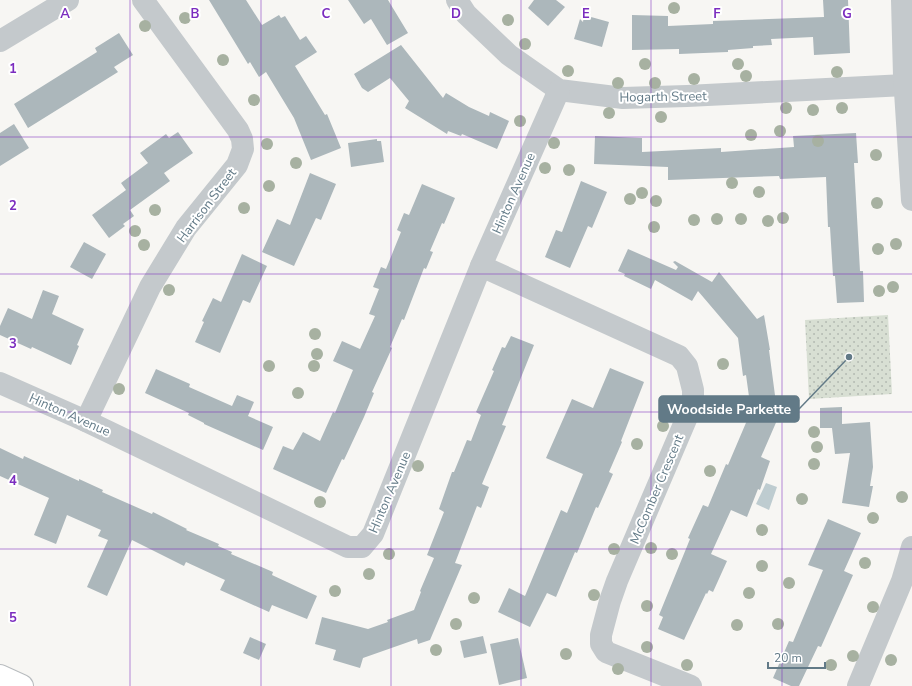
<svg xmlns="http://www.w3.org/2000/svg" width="912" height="686" viewBox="0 0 912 686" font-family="'Nunito Sans',sans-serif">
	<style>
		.green { fill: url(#green-dots) }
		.water { fill: #beccd0 }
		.building { fill: #acb7bb }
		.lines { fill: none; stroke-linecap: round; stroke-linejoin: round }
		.highway-casing { stroke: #b8bcbf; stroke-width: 24 }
		.minor { stroke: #c4c9cc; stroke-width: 22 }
		.highway { stroke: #fff; stroke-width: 22 }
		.tree { fill: #a7b1a1 }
		.grid { fill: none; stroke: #7b2cbf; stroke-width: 1; stroke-opacity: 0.55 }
		.labels { text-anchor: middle; stroke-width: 4; stroke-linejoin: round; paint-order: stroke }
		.street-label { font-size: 13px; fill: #627a87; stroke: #fff }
		.grid-label { font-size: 13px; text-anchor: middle; font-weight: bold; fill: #7b2cbf; stroke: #fff; stroke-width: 4; stroke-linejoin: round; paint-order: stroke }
		.leader { fill: none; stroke: #627a87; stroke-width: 1.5 }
		.callout-dot { fill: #627a87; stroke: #fff; stroke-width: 1.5 }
		.callout { fill: #627a87; stroke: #627a87; stroke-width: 1.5 }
		.callout-label { font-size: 14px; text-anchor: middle; font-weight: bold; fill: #fff }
	</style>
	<defs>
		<pattern id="green-dots" width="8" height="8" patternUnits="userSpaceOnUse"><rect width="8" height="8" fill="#d8dfd3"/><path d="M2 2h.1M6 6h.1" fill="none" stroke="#b3bab1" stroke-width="1.8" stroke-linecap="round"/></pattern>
	</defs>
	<rect width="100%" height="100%" fill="#f7f6f3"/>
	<!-- green -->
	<polygon class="green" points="888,315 892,394 809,399 805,320"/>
	<!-- water -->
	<polygon class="water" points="766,483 777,487 769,510 756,504"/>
	<!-- building -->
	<g class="building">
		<polygon points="209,0 246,0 262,25 279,15 281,18 285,16 300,40 306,36 317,52 295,66 325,115 327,114 341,148 311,160 294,118 266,72 259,77 250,62 248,64"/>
		<polygon points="348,0 388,0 408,33 387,45 371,19 364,24"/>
		<polygon points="534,0 556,0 565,7 548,26 528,8"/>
		<polygon points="823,0 848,0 850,53 814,55 813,37 771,39 772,45 753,46 753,48 728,50 728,52 679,54 679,49 632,50 632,15 668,16 668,26 713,24 713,21 824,17"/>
		<polygon points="584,15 609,22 602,47 574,39 580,19 583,22"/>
		<polygon points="119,33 133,55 114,67 118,72 28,128 14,104 97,52 95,48"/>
		<polygon points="401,45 443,98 446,93 469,107 489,116 490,112 509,121 497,149 462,134 461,136 448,131 447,134 405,108 409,101 390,78 368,92 362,88 354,74"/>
		<polygon points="14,124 29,148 0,166 0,133"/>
		<polygon points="178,132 193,153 164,173 170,181 130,210 134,216 123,224 125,226 109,238 92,215 126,190 121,183 148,163 140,153 166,134 169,138"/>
		<polygon points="856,133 858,163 854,163 860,271 863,271 864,302 837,303 835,276 833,276 830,227 828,227 826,177 780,179 779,176 668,180 668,167 594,164 595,136 642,138 642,152 721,148 721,152 794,147 793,136"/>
		<polygon points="377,139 377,141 381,141 384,162 351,167 348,143"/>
		<polygon points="310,173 336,184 321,220 316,218 294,266 262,252 277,219 290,225"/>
		<polygon points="581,181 607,192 592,228 588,226 570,268 545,257 556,230 562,232"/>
		<polygon points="422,184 455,198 444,224 442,223 430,251 433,252 426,269 424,268 404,320 402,319 390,347 392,348 372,392 374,393 364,417 344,460 342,459 326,493 273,469 283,446 293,450 303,432 320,441 333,412 335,413 353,370 333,361 342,341 360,349 375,316 369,314 379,289 373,287 381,267 386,269 401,232 397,230 404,213 409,215"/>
		<polygon points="84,242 106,254 92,279 70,267"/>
		<polygon points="628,249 676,270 678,267 673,262 675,261 712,282 719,272 757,319 764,315 770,350 769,350 778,418 761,457 770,461 760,490 758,489 747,517 731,510 711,554 727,561 713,592 709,590 707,594 706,593 684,640 658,629 663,617 659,615 690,539 688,538 703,505 708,507 726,464 728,465 751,411 746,375 743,376 738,338 698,291 692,301 655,280 651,289 624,276 625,274 618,271"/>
		<polygon points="242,254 267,266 250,303 243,300 220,353 195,342 204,322 202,321 213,298 221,302"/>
		<polygon points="43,290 59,296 52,314 84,329 77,345 79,346 71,365 32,347 31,349 0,335 0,326 8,308 32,319"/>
		<polygon points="511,336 534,345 502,425 506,426 482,484 489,487 481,508 477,506 455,563 462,565 430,640 418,644 417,639 363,658 360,668 333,660 336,650 315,644 322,617 368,629 388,622 387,620 414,610 421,592 420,591 434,558 427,555 444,512 439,509 452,472 454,472 467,440 471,441 481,415 476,412 494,371 492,370 502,347 505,348"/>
		<polygon points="610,368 644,382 621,441 622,442 609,472 613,474 598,508 596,507 577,553 575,552 556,597 547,593 530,627 498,612 509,588 525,596 561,510 567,513 583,474 546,458 572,399 593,408"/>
		<polygon points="156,369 190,384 189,387 232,406 237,395 254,402 248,416 273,427 263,450 204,424 204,423 188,415 189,413 145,393"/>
		<polygon points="842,407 842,424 870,422 873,467 870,486 873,486 869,507 842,503 850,453 835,454 832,428 820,428 820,408"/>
		<polygon points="0,448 23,459 24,456 79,481 79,479 103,490 102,492 152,514 153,512 187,529 186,530 219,544 218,546 232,552 231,554 273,572 272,575 317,596 307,619 272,605 269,612 220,590 225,580 186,562 184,566 132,540 107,596 87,587 108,540 98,536 101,530 67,515 56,544 34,535 49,498 0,476"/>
		<polygon points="828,519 861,533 844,571 853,575 821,647 818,646 799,686 791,686 773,678 789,641 793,642 823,570 808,565"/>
		<polygon points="483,636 487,653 464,658 460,641"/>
		<polygon points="250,637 266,644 259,660 243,653"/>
		<polygon points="518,638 527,678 499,685 490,644"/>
	</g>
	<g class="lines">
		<!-- highway casing -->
		<g class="highway-casing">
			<polyline id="highway" points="0,676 22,686"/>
		</g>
		<!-- minor -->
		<g class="minor">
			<polyline points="457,0 466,14 509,55 559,90 623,98 687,96 905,85"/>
			<polyline points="902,0 904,76 912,200"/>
			<polyline points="0,41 68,0"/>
			<polyline points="481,266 679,356 687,366 693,390 693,403 617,581 610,601 601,635 601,644 606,652 691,686"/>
			<polyline points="0,383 86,421 348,547 362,547 373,534 481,266 559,90"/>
			<polyline points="86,421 150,287 186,228 237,165 243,149 242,139 238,130 143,0"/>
			<polyline points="858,686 902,581 912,547"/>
		</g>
		<!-- highway -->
		<use href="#highway" class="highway"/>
	</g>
	<!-- trees -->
	<g class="tree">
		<circle cx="674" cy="8" r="6"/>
		<circle cx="185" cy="18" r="6"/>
		<circle cx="508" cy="20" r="6"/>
		<circle cx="145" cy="26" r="6"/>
		<circle cx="525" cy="44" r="6"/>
		<circle cx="223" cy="60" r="6"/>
		<circle cx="645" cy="64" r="6"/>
		<circle cx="738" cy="64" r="6"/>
		<circle cx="568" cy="71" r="6"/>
		<circle cx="837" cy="72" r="6"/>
		<circle cx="746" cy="76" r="6"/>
		<circle cx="694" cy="79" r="6"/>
		<circle cx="618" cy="83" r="6"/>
		<circle cx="655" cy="83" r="6"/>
		<circle cx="254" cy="100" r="6"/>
		<circle cx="786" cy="108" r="6"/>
		<circle cx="842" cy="108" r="6"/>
		<circle cx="813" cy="110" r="6"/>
		<circle cx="609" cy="113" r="6"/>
		<circle cx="661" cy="117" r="6"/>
		<circle cx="520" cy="121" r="6"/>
		<circle cx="780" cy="131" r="6"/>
		<circle cx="751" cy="135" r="6"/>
		<circle cx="818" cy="141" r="6"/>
		<circle cx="554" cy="143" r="6"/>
		<circle cx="267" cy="144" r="6"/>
		<circle cx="876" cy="155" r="6"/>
		<circle cx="296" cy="163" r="6"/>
		<circle cx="545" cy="168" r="6"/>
		<circle cx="569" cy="170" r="6"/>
		<circle cx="732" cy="183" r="6"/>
		<circle cx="269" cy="186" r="6"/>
		<circle cx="759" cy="192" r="6"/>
		<circle cx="642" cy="193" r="6"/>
		<circle cx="630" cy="199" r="6"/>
		<circle cx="656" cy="201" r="6"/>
		<circle cx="877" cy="203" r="6"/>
		<circle cx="244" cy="208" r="6"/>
		<circle cx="155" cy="210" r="6"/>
		<circle cx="783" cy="218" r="6"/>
		<circle cx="717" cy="219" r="6"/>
		<circle cx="741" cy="219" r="6"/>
		<circle cx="694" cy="220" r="6"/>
		<circle cx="768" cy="221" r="6"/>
		<circle cx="654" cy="227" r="6"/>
		<circle cx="135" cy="231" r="6"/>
		<circle cx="896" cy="244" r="6"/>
		<circle cx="144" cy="245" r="6"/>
		<circle cx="878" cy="249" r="6"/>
		<circle cx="893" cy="287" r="6"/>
		<circle cx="169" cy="290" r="6"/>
		<circle cx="879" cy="291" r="6"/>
		<circle cx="315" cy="334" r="6"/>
		<circle cx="317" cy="354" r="6"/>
		<circle cx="723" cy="364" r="6"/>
		<circle cx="269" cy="366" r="6"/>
		<circle cx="314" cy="366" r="6"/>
		<circle cx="119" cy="389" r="6"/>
		<circle cx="298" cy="393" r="6"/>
		<circle cx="663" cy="426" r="6"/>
		<circle cx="814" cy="432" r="6"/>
		<circle cx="637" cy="444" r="6"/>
		<circle cx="817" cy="447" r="6"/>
		<circle cx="814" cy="464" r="6"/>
		<circle cx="418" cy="466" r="6"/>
		<circle cx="710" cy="471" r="6"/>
		<circle cx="902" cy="497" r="6"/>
		<circle cx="802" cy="499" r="6"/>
		<circle cx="320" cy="502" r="6"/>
		<circle cx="873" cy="518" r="6"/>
		<circle cx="762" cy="530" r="6"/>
		<circle cx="651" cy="548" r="6"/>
		<circle cx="614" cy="549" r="6"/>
		<circle cx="389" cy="554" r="6"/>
		<circle cx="672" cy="554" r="6"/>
		<circle cx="865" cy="563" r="6"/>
		<circle cx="762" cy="566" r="6"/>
		<circle cx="369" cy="574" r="6"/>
		<circle cx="789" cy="583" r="6"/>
		<circle cx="335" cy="591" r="6"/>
		<circle cx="749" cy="593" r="6"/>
		<circle cx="594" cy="595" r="6"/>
		<circle cx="474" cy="598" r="6"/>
		<circle cx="647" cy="606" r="6"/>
		<circle cx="873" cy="607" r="6"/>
		<circle cx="456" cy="624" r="6"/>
		<circle cx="778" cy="624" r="6"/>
		<circle cx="737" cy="625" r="6"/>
		<circle cx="647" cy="647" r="6"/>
		<circle cx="436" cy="650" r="6"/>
		<circle cx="566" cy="654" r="6"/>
		<circle cx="853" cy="656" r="6"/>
		<circle cx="891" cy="660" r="6"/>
		<circle cx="687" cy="665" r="6"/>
		<circle cx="831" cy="665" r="6"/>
		<circle cx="618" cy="669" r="6"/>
	</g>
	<!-- grid -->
	<path class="grid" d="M130 0V686M261 0V686M391 0V686M521 0V686M651 0V686M782 0V686M0 137H912M0 274H912M0 412H912M0 549H912"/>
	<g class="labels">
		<!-- street labels -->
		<g class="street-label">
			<text transform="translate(663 96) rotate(-1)" y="5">Hogarth Street</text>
			<text transform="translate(513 193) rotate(-66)" y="5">Hinton Avenue</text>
			<text transform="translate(206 205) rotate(-53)" y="5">Harrison Street</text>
			<text transform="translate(70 414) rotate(24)" y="5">Hinton Avenue</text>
			<text transform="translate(656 489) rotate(-67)" y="5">McComber Crescent</text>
			<text transform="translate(389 492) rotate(-67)" y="5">Hinton Avenue</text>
		</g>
	</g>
	<g class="grid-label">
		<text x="65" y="18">A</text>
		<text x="195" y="18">B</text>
		<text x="326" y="18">C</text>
		<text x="456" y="18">D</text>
		<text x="586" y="18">E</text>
		<text x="717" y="18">F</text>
		<text x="847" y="18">G</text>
		<text x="13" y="73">1</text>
		<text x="13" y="210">2</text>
		<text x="13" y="348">3</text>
		<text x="13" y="485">4</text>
		<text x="13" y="622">5</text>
	</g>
	<!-- callouts -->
	<path class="leader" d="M849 357L799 409"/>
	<circle class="callout-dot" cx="849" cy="357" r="4"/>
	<rect class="callout" x="659" y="396" width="140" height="26" rx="4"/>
	<g class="callout-label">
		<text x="729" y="414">Woodside Parkette</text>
	</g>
	<!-- scale -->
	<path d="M768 662v6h57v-6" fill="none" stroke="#627a87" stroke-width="2"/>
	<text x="774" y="662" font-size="12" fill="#627a87" stroke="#ffffff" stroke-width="3" paint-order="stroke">20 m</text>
</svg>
